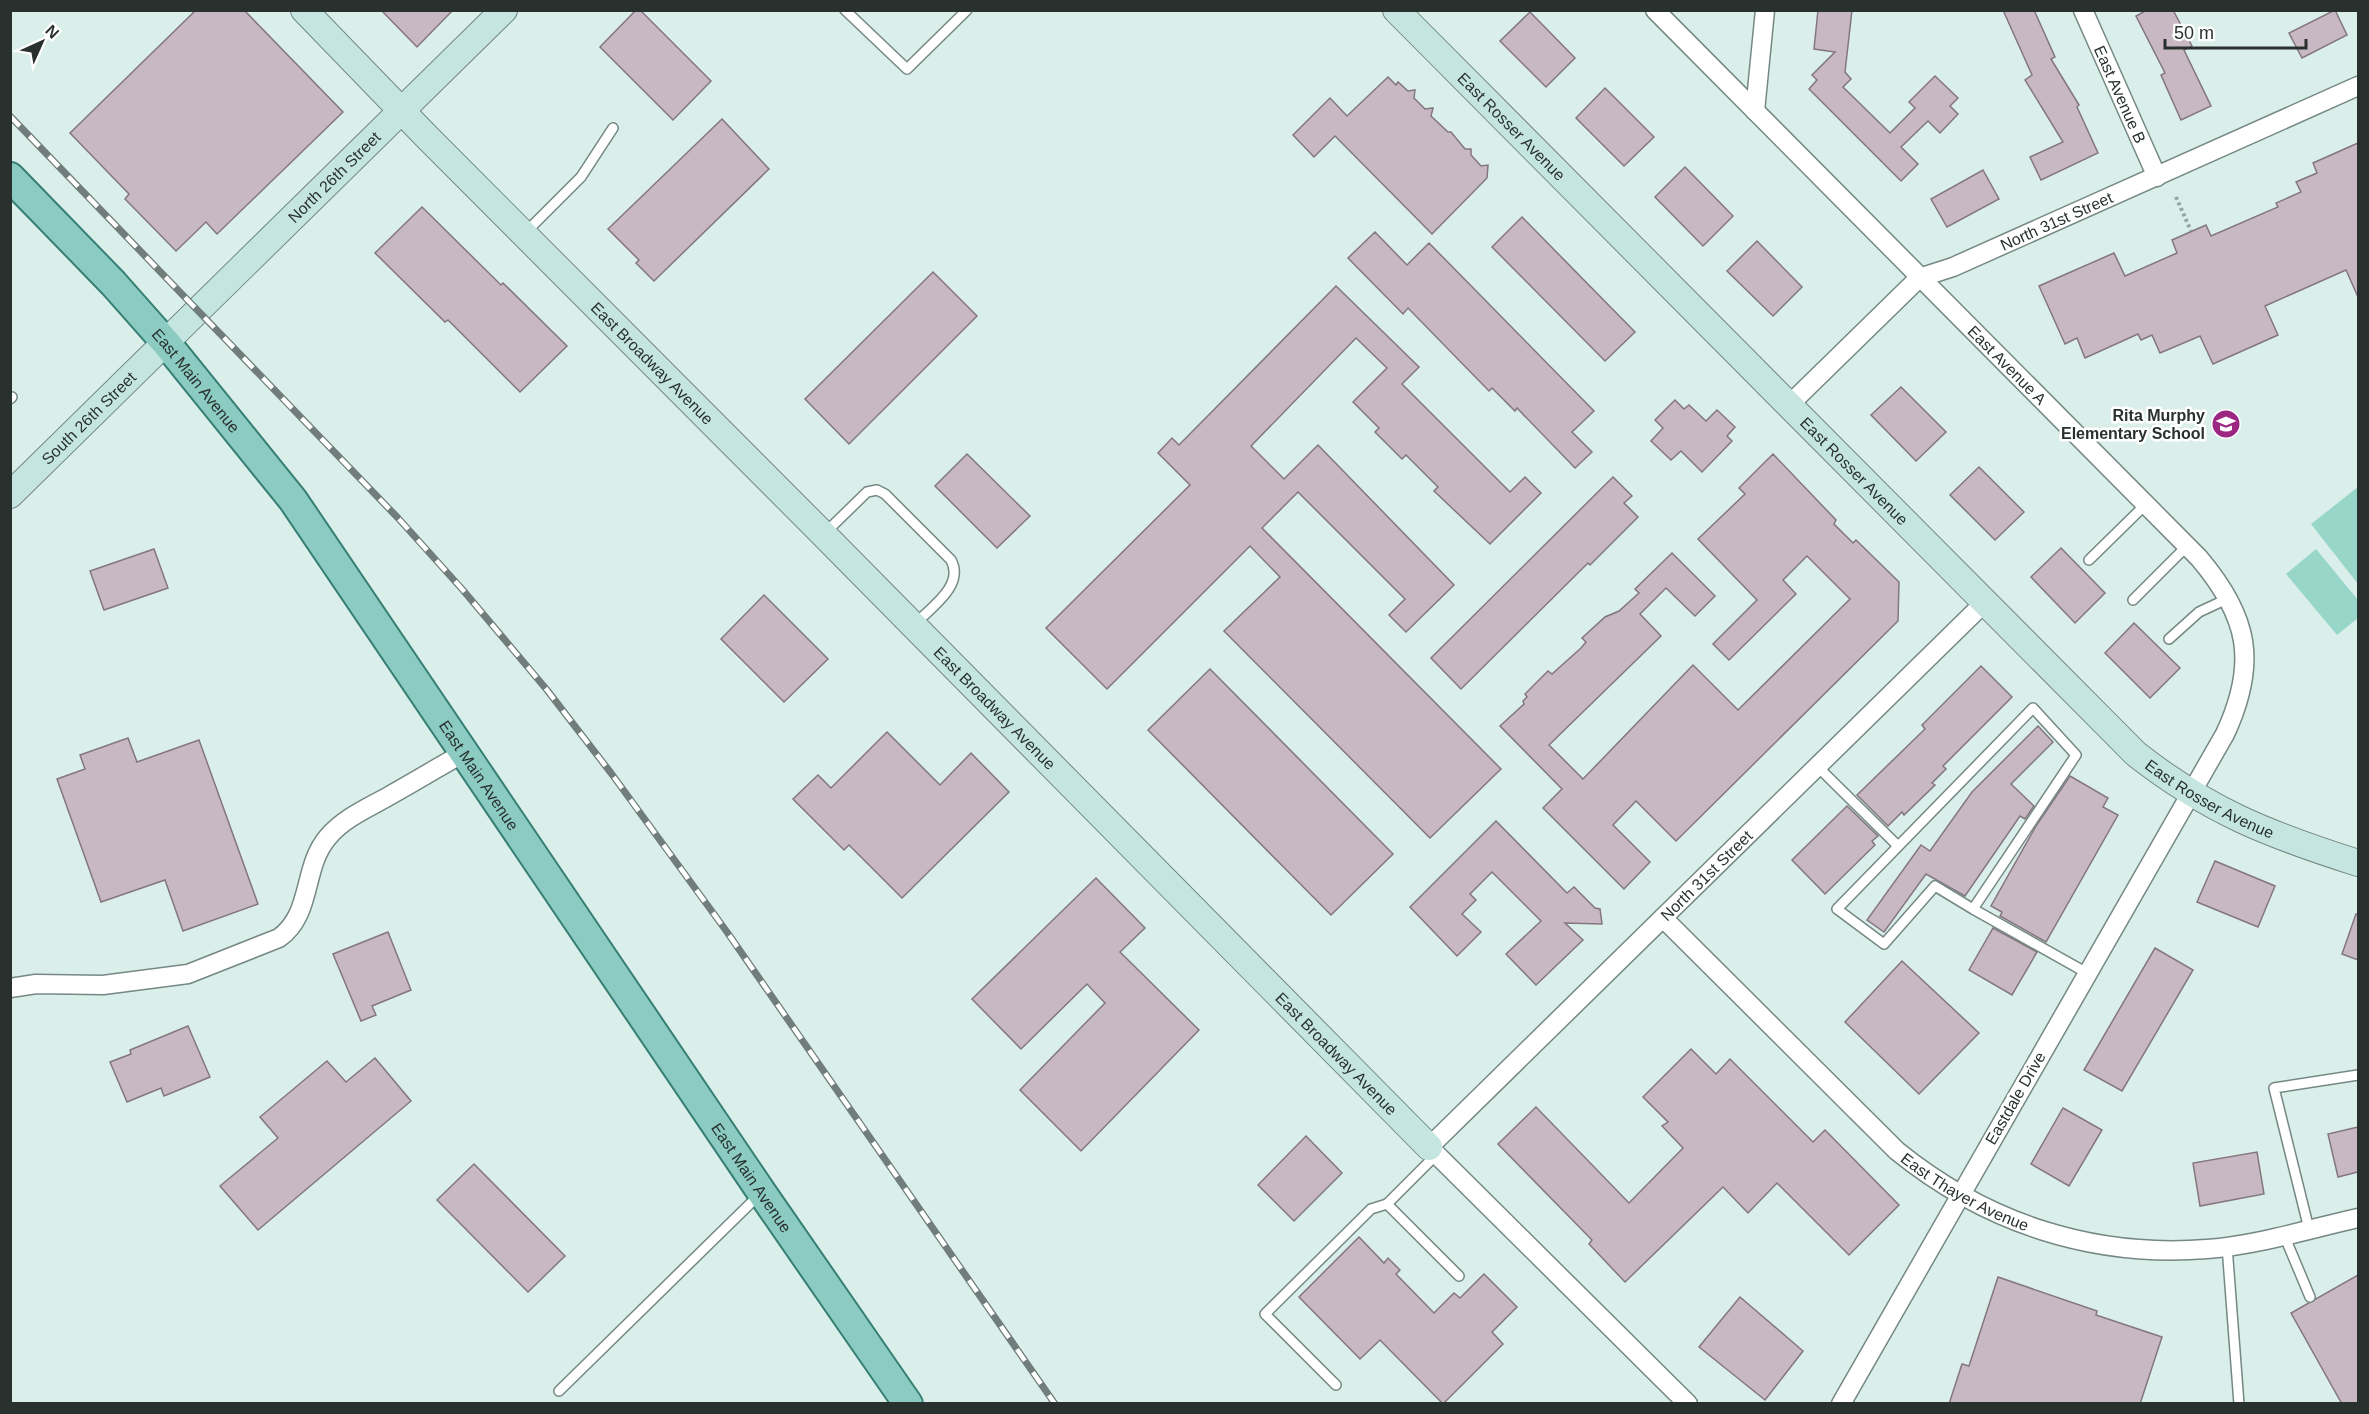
<svg xmlns="http://www.w3.org/2000/svg" width="2369" height="1414" viewBox="0 0 2369 1414" font-family="Helvetica,sans-serif">
	<style>
		.grass { fill: #98d6ca }
		.building { fill: #c8b8c3; stroke: #84767f; stroke-width: 1.5 }
		.lines { fill: none; stroke-linecap: round; stroke-linejoin: round }
		.lane-casing { stroke: #758884; stroke-width: 12 }
		.street-casing { stroke: #758884; stroke-width: 21 }
		.secondary-casing { stroke: #758884; stroke-width: 28 }
		.primary-casing { stroke: #377f74; stroke-width: 32 }
		.path { stroke: #95a5a1; stroke-width: 4; stroke-dasharray: 3 3; stroke-linecap: butt }
		.lane { stroke: #fff; stroke-width: 9 }
		.street { stroke: #fff; stroke-width: 18 }
		.secondary { stroke: #c5e5e0; stroke-width: 26 }
		.primary { stroke: #8bcbc2; stroke-width: 28 }
		.rail-casing { stroke: #707d7a; stroke-width: 7 }
		.rail { stroke: #fff; stroke-width: 4.5; stroke-dasharray: 14; stroke-linecap: butt }
		.labels { text-anchor: middle; stroke-width: 5; stroke-linejoin: round; paint-order: stroke }
		.street-label { font-size: 16px; fill: #29312f; stroke: #fff }
		.poi-label { font-size: 16px; font-weight: bold; fill: #29312f; stroke: #fff; text-anchor: end }
	</style>
	<rect width="100%" height="100%" fill="#daefea"/>
	<!-- grass -->
	<g class="grass">
		<polygon points="2358,487 2358,584 2311,524"/>
		<polygon points="2316,549 2358,600 2358,618 2337,635 2286,574"/>
	</g>
	<!-- building -->
	<g class="building">
		<polygon points="196,10 244,10 343,112 217,234 206,222 176,251 125,199 129,194 70,133"/>
		<polygon points="381,10 453,10 417,47"/>
		<polygon points="636,10 640,10 711,81 673,120 600,47"/>
		<polygon points="1818,10 1852,10 1845,72 1851,79 1843,87 1890,133 1915,108 1909,102 1935,76 1958,98 1950,106 1958,114 1940,133 1928,121 1901,147 1918,164 1901,181 1809,89 1817,80 1812,75 1835,52 1814,49"/>
		<polygon points="2003,10 2034,10 2055,57 2051,59 2079,105 2077,107 2098,153 2041,180 2030,157 2063,142 2025,80 2032,75"/>
		<polygon points="2147,10 2173,10 2192,46 2184,50 2211,106 2181,120 2161,75 2165,73 2136,16"/>
		<polygon points="2335,10 2347,35 2302,58 2289,33"/>
		<polygon points="1530,12 1575,58 1546,87 1500,41"/>
		<polygon points="1388,77 1396,85 1398,82 1408,91 1415,90 1414,98 1425,109 1433,108 1431,116 1448,132 1451,132 1465,149 1471,149 1471,155 1481,166 1488,165 1487,178 1432,234 1335,136 1314,157 1293,135 1330,98 1347,116"/>
		<polygon points="1605,88 1654,137 1624,166 1576,118"/>
		<polygon points="722,119 769,169 654,281 636,263 639,260 608,229"/>
		<polygon points="2358,143 2358,297 2346,270 2265,306 2278,335 2213,364 2200,336 2160,353 2152,335 2141,340 2138,334 2085,358 2077,338 2065,344 2039,286 2114,253 2125,276 2177,253 2172,240 2206,225 2211,236 2278,207 2276,203 2301,192 2296,182 2317,173 2313,163"/>
		<polygon points="1685,167 1733,216 1703,246 1655,197"/>
		<polygon points="1983,170 1999,199 1947,227 1931,199"/>
		<polygon points="422,207 501,285 503,283 567,346 520,392 448,320 445,322 375,253"/>
		<polygon points="1522,217 1635,332 1605,361 1492,247"/>
		<polygon points="1375,232 1407,265 1429,243 1594,411 1572,432 1592,452 1575,468 1517,408 1515,411 1492,388 1489,391 1408,308 1403,314 1348,258"/>
		<polygon points="1757,241 1802,287 1773,316 1727,271"/>
		<polygon points="933,272 977,316 849,444 805,399"/>
		<polygon points="1336,286 1419,367 1402,384 1510,492 1525,477 1541,493 1490,544 1434,491 1438,487 1406,455 1402,459 1375,432 1379,428 1353,402 1387,368 1356,338 1251,446 1284,479 1318,445 1454,585 1406,632 1389,615 1405,599 1298,492 1262,528 1501,769 1430,838 1224,631 1280,577 1250,546 1107,689 1046,628 1190,485 1158,453 1172,438 1179,445"/>
		<polygon points="1901,387 1946,432 1916,461 1871,415"/>
		<polygon points="1675,400 1684,409 1689,405 1706,421 1717,410 1735,427 1727,436 1732,441 1702,472 1681,451 1671,460 1651,441 1663,428 1655,420"/>
		<polygon points="967,454 1030,516 997,548 935,486"/>
		<polygon points="1773,454 1836,520 1834,524 1853,543 1856,540 1899,582 1898,621 1676,841 1636,801 1613,825 1650,862 1624,889 1543,808 1562,789 1500,726 1524,704 1523,701 1527,697 1525,694 1548,671 1552,674 1581,648 1586,642 1582,638 1605,617 1619,611 1639,593 1635,589 1672,553 1715,596 1695,616 1666,588 1640,614 1661,636 1549,745 1583,779 1693,665 1738,710 1850,599 1807,556 1783,580 1796,594 1729,660 1713,644 1757,600 1698,539 1745,494 1739,488"/>
		<polygon points="1979,467 2024,512 1995,540 1950,495"/>
		<polygon points="1613,477 1632,496 1624,503 1638,517 1590,565 1588,563 1461,689 1431,658"/>
		<polygon points="2061,548 2105,593 2075,623 2031,577"/>
		<polygon points="154,549 168,588 104,610 90,571"/>
		<polygon points="764,595 828,659 784,702 721,639"/>
		<polygon points="2134,623 2180,668 2150,698 2105,653"/>
		<polygon points="1981,666 2012,697 1943,766 1946,769 1932,783 1935,785 1904,815 1902,812 1888,826 1857,795 1925,729 1922,725"/>
		<polygon points="1210,669 1393,854 1331,915 1148,730"/>
		<polygon points="2038,726 2053,742 2011,784 2034,806 2025,819 2020,816 1965,896 1926,874 1884,932 1867,920 1921,845 1930,851 1972,792"/>
		<polygon points="887,732 940,785 971,753 1009,792 902,898 849,845 844,850 793,799 818,775 831,788"/>
		<polygon points="128,738 137,762 199,740 258,904 183,931 165,880 101,902 57,779 85,769 80,755"/>
		<polygon points="2070,776 2108,798 2103,807 2118,815 2046,942 2000,916 2002,912 1991,906 2036,826"/>
		<polygon points="1847,806 1878,836 1872,841 1875,845 1825,894 1792,860"/>
		<polygon points="1496,821 1567,893 1574,887 1595,908 1600,909 1602,924 1565,923 1583,940 1536,985 1506,954 1541,921 1492,872 1470,894 1476,900 1462,914 1481,932 1457,956 1410,907"/>
		<polygon points="2215,861 2275,886 2258,927 2197,902"/>
		<polygon points="1096,878 1145,928 1120,952 1199,1030 1081,1151 1020,1090 1105,1003 1087,984 1021,1049 972,999"/>
		<polygon points="2356,914 2358,914 2358,960 2342,954"/>
		<polygon points="1993,928 2037,952 2012,995 1969,970"/>
		<polygon points="388,932 411,990 372,1006 376,1015 361,1021 333,954"/>
		<polygon points="2155,948 2193,970 2122,1091 2084,1070"/>
		<polygon points="1902,961 1979,1033 1919,1094 1845,1022"/>
		<polygon points="188,1026 210,1077 164,1096 161,1088 127,1102 110,1062 131,1054 130,1050"/>
		<polygon points="1691,1049 1716,1074 1730,1059 1813,1142 1825,1130 1899,1205 1849,1255 1777,1183 1748,1213 1723,1187 1625,1282 1589,1244 1592,1240 1498,1144 1536,1107 1629,1203 1683,1148 1662,1126 1668,1122 1643,1097"/>
		<polygon points="375,1058 411,1101 258,1230 220,1186 278,1138 260,1117 327,1061 346,1082"/>
		<polygon points="2063,1108 2102,1130 2069,1186 2031,1164"/>
		<polygon points="2358,1127 2358,1172 2338,1177 2328,1134"/>
		<polygon points="1306,1136 1342,1173 1294,1221 1258,1185"/>
		<polygon points="2257,1152 2264,1194 2200,1206 2193,1163"/>
		<polygon points="474,1164 565,1256 528,1292 437,1200"/>
		<polygon points="1359,1237 1384,1263 1388,1258 1400,1270 1396,1274 1434,1313 1454,1293 1460,1298 1484,1274 1517,1307 1492,1332 1503,1344 1443,1404 1380,1340 1360,1359 1299,1297"/>
		<polygon points="2358,1275 2358,1404 2342,1404 2291,1313"/>
		<polygon points="1998,1277 2097,1311 2096,1315 2162,1337 2140,1404 1949,1404 1962,1364 1969,1366"/>
		<polygon points="1740,1297 1803,1351 1765,1400 1699,1347"/>
	</g>
	<g class="lines">
		<!-- lane casing -->
		<g class="lane-casing">
			<g id="lane">
				<polyline points="845,10 907,69 967,10"/>
				<polyline points="525,233 581,177 613,128"/>
				<polyline points="10,399 12,397"/>
				<path d="M825 533 867 492 877 490 885 494 951 560C965 586 930 608 914 625"/>
				<polyline points="2089,560 2145,505"/>
				<polyline points="2133,600 2187,546"/>
				<polyline points="2169,639 2199,612 2229,598"/>
				<polyline points="1818,767 1898,846"/>
				<polyline points="1973,909 1935,886 1884,944 1837,909 2033,708 2076,755 1973,909 2087,973"/>
				<polyline points="1387,1204 1436,1155"/>
				<polyline points="2309,1229 2274,1088 2358,1075"/>
				<polyline points="2284,1235 2310,1297"/>
				<polyline points="2227,1246 2239,1404"/>
				<polyline points="1336,1385 1265,1314 1371,1209 1387,1204 1459,1276"/>
				<polyline points="559,1391 759,1195"/>
			</g>
		</g>
		<!-- street casing -->
		<g class="street-casing">
			<g id="street">
				<path id="s1" d="M1655 10 2199 558C2249 617 2258 663 2225 734L1841 1404"/>
				<path id="s2" d="M2083 10 2157 177"/>
				<polyline points="1755,111 1765,10"/>
				<path id="s3" d="M1788 406 1919 278 1953 267 2358 86"/>
				<path id="s4" d="M1663 918 1897 1151C1986 1223 2092 1258 2207 1249 2258 1245 2309 1229 2358 1218"/>
				<path d="M10 988 36 984 103 985 188 974 279 938C313 914 302 867 328 837 344 818 368 808 389 796 414 782 439 767 465 752"/>
				<path id="s5" d="M1688 1404 1429 1147 1984 603"/>
			</g>
		</g>
		<!-- secondary casing -->
		<g class="secondary-casing">
			<g id="secondary">
				<path id="s6" d="M304 10 426 136 824 535 1429 1147"/>
				<path id="s7" d="M1396 10 2136 754C2210 812 2270 835 2358 863"/>
				<path id="s8" d="M10 495 504 10"/>
			</g>
		</g>
		<!-- primary casing -->
		<g class="primary-casing">
			<g id="primary">
				<path id="s9" d="M10 177 113 283 167 344 293 500 762 1193 908 1404"/>
			</g>
		</g>
		<!-- path -->
		<polyline class="path" points="2176,197 2191,231"/>
		<!-- lane -->
		<use href="#lane" class="lane"/>
		<!-- street -->
		<use href="#street" class="street"/>
		<!-- secondary -->
		<use href="#secondary" class="secondary"/>
		<!-- primary -->
		<use href="#primary" class="primary"/>
		<!-- rail casing -->
		<g class="rail-casing">
			<polyline id="rail" points="10,116 398,518 462,589 547,690 611,773 727,932 1055,1404"/>
		</g>
		<!-- rail -->
		<use href="#rail" class="rail"/>
	</g>
	<!-- icons -->
	<defs>
		<g id="school-disc" transform="scale(1.5)"><circle r="9.5" fill="#9c2783" stroke="#fff"/><path d="M0-5L7-2L0 1L-7-2ZM-4 1L0 2.5L4 1V4Q0 6-4 4Z" fill="#fff"/></g>
	</defs>
	<g fill-rule="evenodd">
		<use href="#school-disc" x="2226" y="424"/>
	</g>
	<g class="labels">
		<!-- street labels -->
		<g class="street-label">
			<text dy="6" stroke="none"><textPath href="#s2" startOffset="92">East Avenue B</textPath></text>
			<text dy="6" stroke="none"><textPath href="#s7" startOffset="164">East Rosser Avenue</textPath></text>
			<text dy="6" stroke="none"><textPath href="#s8" startOffset="454">North 26th Street</textPath></text>
			<text dy="6" stroke="none"><textPath href="#s3" startOffset="332">North 31st Street</textPath></text>
			<text dy="6" stroke="none"><textPath href="#s6" startOffset="496">East Broadway Avenue</textPath></text>
			<text dy="6" stroke="none"><textPath href="#s1" startOffset="500">East Avenue A</textPath></text>
			<text dy="6" stroke="none"><textPath href="#s9" startOffset="276">East Main Avenue</textPath></text>
			<text dy="6" stroke="none"><textPath href="#s8" startOffset="110">South 26th Street</textPath></text>
			<text dy="6" stroke="none"><textPath href="#s7" startOffset="650">East Rosser Avenue</textPath></text>
			<text dy="6" stroke="none"><textPath href="#s6" startOffset="982">East Broadway Avenue</textPath></text>
			<text dy="6" stroke="none"><textPath href="#s9" startOffset="762">East Main Avenue</textPath></text>
			<text dy="6" stroke="none"><textPath href="#s7" startOffset="1136">East Rosser Avenue</textPath></text>
			<text dy="6" stroke="none"><textPath href="#s5" startOffset="753">North 31st Street</textPath></text>
			<text dy="6" stroke="none"><textPath href="#s6" startOffset="1468">East Broadway Avenue</textPath></text>
			<text transform="translate(2015 1098) rotate(-60)" y="6">Eastdale Drive</text>
			<text dy="6" stroke="none"><textPath href="#s9" startOffset="1248">East Main Avenue</textPath></text>
			<text dy="6" stroke="none"><textPath href="#s4" startOffset="410">East Thayer Avenue</textPath></text>
		</g>
		<!-- poi labels -->
		<g class="poi-label">
			<text x="2205" y="421">Rita Murphy<tspan x="2205" dy="18">Elementary School</tspan></text>
		</g>
	</g>
	<!-- border -->
	<rect width="2369" height="1414" fill="none" stroke="#29312f" stroke-width="24"/>
	<!-- north arrow -->
	<g transform="translate(42 42) rotate(45)" stroke="#ffffff" stroke-width="4.5" paint-order="stroke">
	<path d="M0-4.5L10 22L0 15L-10 22Z" fill="#29312f"/>
	<text y="-9" font-size="16" font-weight="bold" text-anchor="middle" fill="#29312f">N</text>
	</g>
	<!-- scale -->
	<path d="M2165 39v9h141v-9" fill="none" stroke="#29312f" stroke-width="3"/>
	<text x="2174" y="39" font-size="18" fill="#29312f" stroke="#ffffff" stroke-width="4.5" paint-order="stroke">50 m</text>
</svg>
